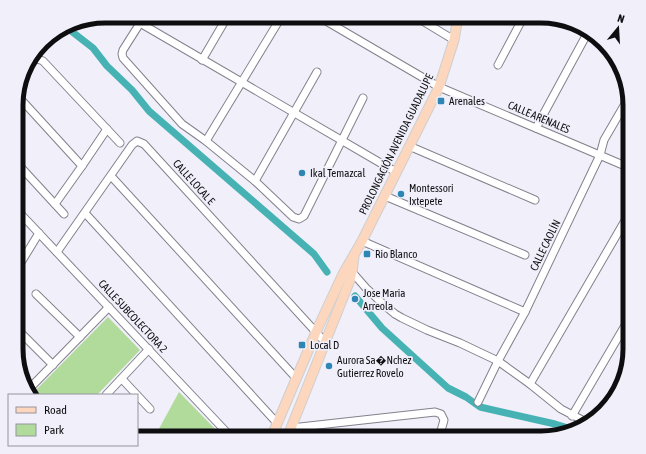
<svg xmlns="http://www.w3.org/2000/svg" width="646" height="454" viewBox="0 0 646 454" font-family="'Asap Condensed',sans-serif">
	<style>
		.green { fill: #b0db9a }
		.lines { fill: none; stroke-linecap: round; stroke-linejoin: round }
		.canal { stroke: #47b2b4; stroke-width: 7 }
		.minor-casing { stroke: #83828c; stroke-width: 9 }
		.major-casing { stroke: #cfcfcf; stroke-width: 11 }
		.minor { stroke: #fff; stroke-width: 7 }
		.major { stroke: #fdd6be; stroke-width: 9 }
		.poi-dot { fill: #2d86b4; stroke: #f0effa; stroke-width: 1.5 }
		.labels { text-anchor: middle; stroke-width: 3.5; stroke-linejoin: round; paint-order: stroke }
		.poi-label { font-size: 11px; fill: #0e0e11; stroke: #f0effa; text-anchor: start }
		.street-label { font-size: 11px; fill: #0e0e11; stroke: #f0effa }
		.rim { fill: none; stroke: #0e0e11; stroke-width: 5 }
	</style>
	<rect width="100%" height="100%" fill="#f0effa"/>
	<!-- green -->
	<g class="green">
		<polygon points="108,317 140,350 97,395 39,395 35,391"/>
		<polygon points="179,392 220,434 154,438"/>
	</g>
	<g class="lines">
		<!-- canal -->
		<g class="canal">
			<polyline points="66,27 93,48 107,66 132,90 149,111 314,254 327,272"/>
			<polyline points="355,296 382,328 448,388 466,397 480,407 555,424 575,430"/>
		</g>
		<!-- minor casing -->
		<g class="minor-casing">
			<g id="minor">
				<polyline points="416,17 454,40"/>
				<polyline points="321,18 439,87 630,168"/>
				<polyline points="142,20 123,50 122,54 123,58 182,124 206,141 255,181 293,217 299,219 304,216 363,98"/>
				<polyline points="140,23 396,172"/>
				<polyline points="202,60 226,19"/>
				<polyline points="498,65 524,16"/>
				<path d="M26 66C31 62 35 57 43 61L120 143"/>
				<polyline points="17,95 82,166"/>
				<polyline points="536,128 588,32"/>
				<polyline points="206,141 280,19"/>
				<polyline points="409,146 535,200"/>
				<polyline points="17,163 64,214"/>
				<polyline points="111,176 296,378"/>
				<polyline points="255,181 317,72"/>
				<polyline points="385,196 525,255"/>
				<polyline points="55,204 82,166 107,129"/>
				<polyline points="17,210 232,438"/>
				<polyline points="85,213 277,423"/>
				<polyline points="362,241 525,312"/>
				<polyline points="57,252 132,145 137,141 144,144 325,342"/>
				<polyline points="17,269 39,233"/>
				<polyline points="349,270 352,272 366,288 382,303 395,314 402,318 427,330 460,343 498,361 530,384 561,409 588,423"/>
				<polyline points="36,294 80,337"/>
				<polyline points="17,329 53,365"/>
				<polyline points="122,379 150,409"/>
				<polyline points="530,384 630,212"/>
				<polyline points="27,391 109,307"/>
				<polyline points="106,395 149,349"/>
				<polyline points="478,402 498,361 525,312 600,155 604,140 629,97"/>
				<polyline points="572,416 630,317"/>
				<polyline points="291,428 435,412 441,414 444,420 439,438"/>
				<polyline points="213,438 231,437"/>
			</g>
		</g>
		<!-- major casing -->
		<g class="major-casing">
			<g id="major">
				<polyline points="271,438 316,332 343,274 362,241 439,87 454,40 458,17"/>
				<polyline points="287,438 350,280 352,272 354,256"/>
			</g>
		</g>
		<!-- minor -->
		<use href="#minor" class="minor"/>
		<!-- major -->
		<use href="#major" class="major"/>
	</g>
	<!-- markers -->
	<g class="poi-dot">
		<rect x="437" y="97" width="8" height="8" rx="2"/>
		<circle cx="302" cy="173" r="4"/>
		<circle cx="401" cy="194" r="4"/>
		<rect x="363" y="250" width="8" height="8" rx="2"/>
		<circle cx="355" cy="299" r="4"/>
		<rect x="298" y="341" width="8" height="8" rx="2"/>
		<circle cx="329" cy="366" r="4"/>
	</g>
	<g class="labels">
		<!-- poi labels -->
		<g class="poi-label">
			<text x="449" y="105">Arenales</text>
			<text x="310" y="177">Ikal Temazcal</text>
			<text x="409" y="192">Montessori<tspan x="409" dy="13">Ixtepete</tspan></text>
			<text x="375" y="258">Rio Blanco</text>
			<text x="363" y="297">Jose Maria<tspan x="363" dy="13">Arreola</tspan></text>
			<text x="310" y="349">Local D</text>
			<text x="337" y="364">Aurora Sa�Nchez<tspan x="337" dy="13">Gutierrez Rovelo</tspan></text>
		</g>
		<!-- street labels -->
		<g class="street-label">
			<text transform="translate(539 117) rotate(23)" y="4">CALLE ARENALES</text>
			<text transform="translate(396 144) rotate(-64)" y="4">PROLONGACIÓN AVENIDA GUADALUPE</text>
			<text transform="translate(194 182) rotate(48)" y="4">CALLE LOCAL E</text>
			<text transform="translate(545 245) rotate(-64)" y="4">CALLE CAOLÍN</text>
			<text transform="translate(133 316) rotate(47)" y="4">CALLE SUBCOLECTORA 2</text>
		</g>
	</g>
	<!-- crop -->
	<path d="M0 0H646V454H0ZM105 23H541A82 82 0 0 1 623 105V349A82 82 0 0 1 541 431H105A82 82 0 0 1 23 349V105A82 82 0 0 1 105 23Z" fill="#f0effa" fill-rule="evenodd"/>
	<path class="rim" d="M105 23H541A82 82 0 0 1 623 105V349A82 82 0 0 1 541 431H105A82 82 0 0 1 23 349V105A82 82 0 0 1 105 23Z"/>
	<!-- legend -->
	<rect x="8" y="394" width="130" height="52" fill="#f0effa" stroke="#96959d"/>
	<rect x="16" y="407" width="20" height="6" fill="#fdd6be" stroke="#96959d"/>
	<text x="44" y="414" font-size="12" fill="#0e0e11">Road</text>
	<rect x="16" y="424" width="20" height="12" fill="#b0db9a" stroke="#96959d"/>
	<text x="44" y="434" font-size="12" fill="#0e0e11">Park</text>
	<!-- north arrow -->
	<g transform="translate(618 28) rotate(18)" stroke="#f0effa" stroke-width="3" paint-order="stroke">
	<path d="M0-3L7 15L0 10L-7 15Z" fill="#0e0e11"/>
	<text y="-6" font-size="11" font-weight="bold" text-anchor="middle" fill="#0e0e11">N</text>
	</g>
</svg>
